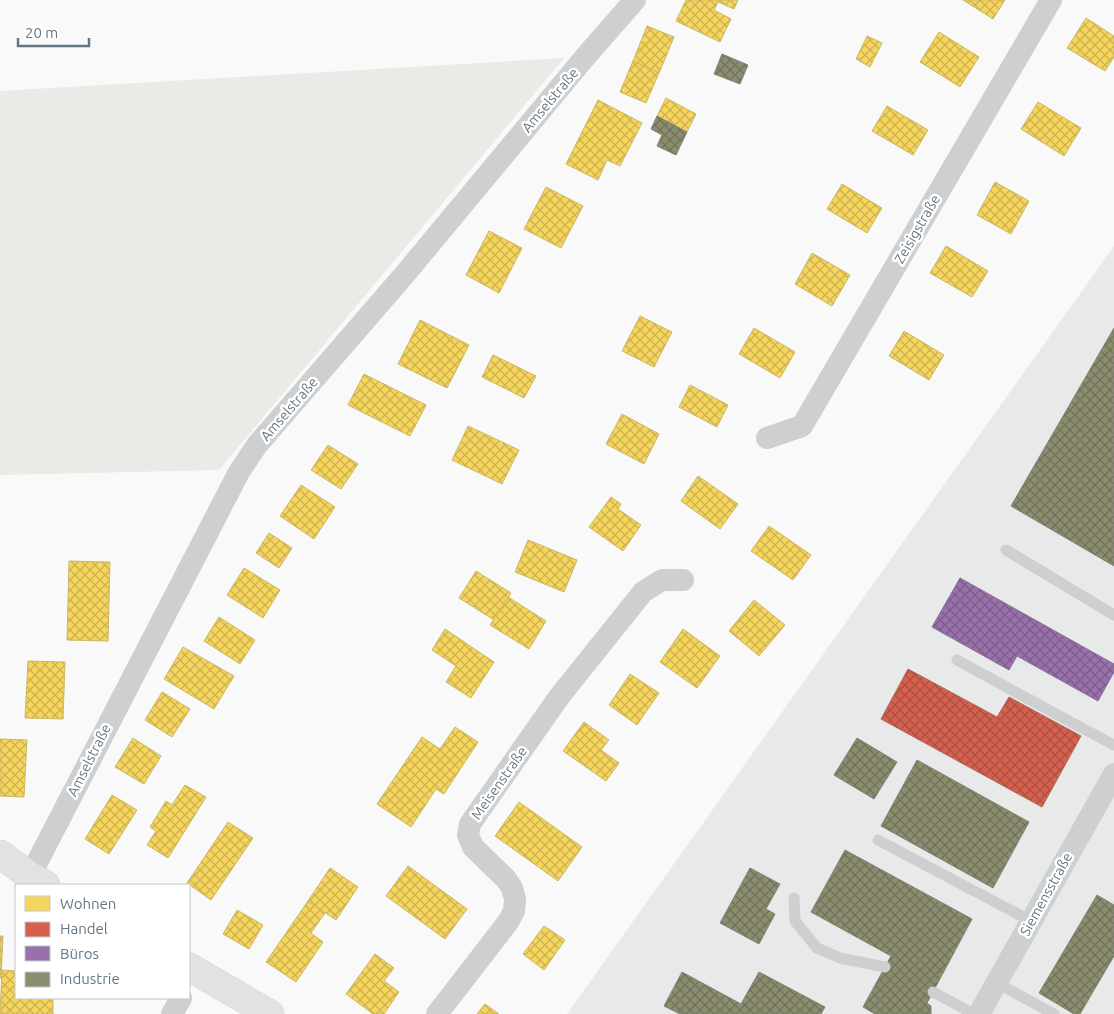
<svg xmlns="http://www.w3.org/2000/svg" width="1114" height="1014" viewBox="0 0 1114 1014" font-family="Ubuntu,sans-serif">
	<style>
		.built { fill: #e8e9e9 }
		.grass { fill: #e8ebe6 }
		.homes { fill: url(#homes-cross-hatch); stroke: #cab868 }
		.shops { fill: url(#shops-cross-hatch); stroke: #b4675d }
		.offices { fill: url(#offices-cross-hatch); stroke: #89729f }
		.industry { fill: url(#industry-cross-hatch); stroke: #808574 }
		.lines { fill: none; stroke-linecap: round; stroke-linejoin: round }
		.secondary-casing { stroke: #d5d6d7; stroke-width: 29 }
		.lane { stroke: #cecfd0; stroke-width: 11 }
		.street { stroke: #cecfd0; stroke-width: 22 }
		.secondary { stroke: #e1e2e2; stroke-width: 28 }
		.labels { text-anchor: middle; stroke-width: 5; stroke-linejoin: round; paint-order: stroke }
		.street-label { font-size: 14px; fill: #657683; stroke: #fff }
	</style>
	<defs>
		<pattern id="homes-cross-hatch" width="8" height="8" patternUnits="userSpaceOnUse" patternTransform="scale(1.25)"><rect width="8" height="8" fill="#f6d55c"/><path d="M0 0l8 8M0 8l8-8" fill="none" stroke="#cbb151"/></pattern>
		<pattern id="shops-cross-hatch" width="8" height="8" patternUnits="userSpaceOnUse" patternTransform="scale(1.25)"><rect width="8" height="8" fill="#d6604d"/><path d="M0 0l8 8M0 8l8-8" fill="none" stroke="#a85144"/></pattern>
		<pattern id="offices-cross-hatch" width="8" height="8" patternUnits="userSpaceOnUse" patternTransform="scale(1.25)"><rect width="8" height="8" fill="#9970ab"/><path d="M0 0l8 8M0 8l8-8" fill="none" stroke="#7a5d8a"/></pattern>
		<pattern id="industry-cross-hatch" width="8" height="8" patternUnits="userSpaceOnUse" patternTransform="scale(1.25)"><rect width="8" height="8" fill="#8c8c6e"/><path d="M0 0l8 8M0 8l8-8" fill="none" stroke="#70725c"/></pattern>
	</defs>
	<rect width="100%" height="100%" fill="#f9f9f9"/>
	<!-- built -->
	<polygon class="built" points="1114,246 1114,1014 567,1014"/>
	<!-- grass -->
	<polygon class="grass" points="564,58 219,470 0,475 0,91"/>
	<!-- homes -->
	<g class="homes">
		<polygon points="686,0 738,0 734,9 718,2 714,10 731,19 720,42 676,21"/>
		<polygon points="963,0 1005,0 993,19"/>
		<polygon points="1086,18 1114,36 1114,57 1105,71 1067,48"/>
		<polygon points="647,26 674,37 659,73 633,61"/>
		<polygon points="939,32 979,57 960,87 920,62"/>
		<polygon points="867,36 882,43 870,67 856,59"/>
		<polygon points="633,61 659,73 646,103 620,92"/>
		<polygon points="666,98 696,114 687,132 657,116"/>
		<polygon points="598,100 642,123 620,166 607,160 598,180 566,164"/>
		<polygon points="1038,102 1081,128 1064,156 1021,129"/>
		<polygon points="887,106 928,130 913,155 872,131"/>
		<polygon points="995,182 1029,201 1011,234 977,215"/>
		<polygon points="842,184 882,208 867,233 827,209"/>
		<polygon points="546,187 583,206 561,248 524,229"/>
		<polygon points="489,231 522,248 499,293 466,275"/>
		<polygon points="946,246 988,271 972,297 930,273"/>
		<polygon points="812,253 850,275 832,306 795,284"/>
		<polygon points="640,316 672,332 654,367 622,351"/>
		<polygon points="420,320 469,345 447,388 398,364"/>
		<polygon points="754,328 795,352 780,378 739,354"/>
		<polygon points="904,331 944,355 929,380 889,356"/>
		<polygon points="493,355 536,376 524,398 482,377"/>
		<polygon points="364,374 426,405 410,436 348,405"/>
		<polygon points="690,385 728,405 717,427 679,407"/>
		<polygon points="622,414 659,434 644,464 606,444"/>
		<polygon points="468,426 519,450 502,484 452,460"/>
		<polygon points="328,445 358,464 341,489 311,470"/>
		<polygon points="698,476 738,504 720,529 681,501"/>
		<polygon points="301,485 335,507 314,539 280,516"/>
		<polygon points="611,497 621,504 618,509 641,525 623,551 589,527"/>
		<polygon points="769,526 811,555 793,580 751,551"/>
		<polygon points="269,533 292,548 279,568 256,553"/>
		<polygon points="528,540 577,560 564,592 515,572"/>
		<polygon points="69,561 110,562 108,641 67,640"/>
		<polygon points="244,568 280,590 263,618 227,595"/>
		<polygon points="476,571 511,593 494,620 459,598"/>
		<polygon points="508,597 546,621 529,649 490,625"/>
		<polygon points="754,600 785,625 759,656 729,631"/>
		<polygon points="219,617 255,640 240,664 204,641"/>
		<polygon points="445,629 494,662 471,698 446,682 456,666 432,650"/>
		<polygon points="683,629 720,656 697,688 660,662"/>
		<polygon points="183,647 234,676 214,709 164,679"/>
		<polygon points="28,661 65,662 63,719 25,718"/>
		<polygon points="630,674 659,693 637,725 609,705"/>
		<polygon points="162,692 190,709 172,737 145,720"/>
		<polygon points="584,722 609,740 601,750 619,763 606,781 563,751"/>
		<polygon points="455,727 478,742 444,794 436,789 411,827 377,804 422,737 440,749"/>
		<polygon points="133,738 161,756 144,784 115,767"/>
		<polygon points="0,739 27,740 24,797 0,796"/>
		<polygon points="185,785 206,797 168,858 147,845 156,831 150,827 166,801 172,805"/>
		<polygon points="112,795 137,810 109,854 85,839"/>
		<polygon points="519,802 582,847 558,881 495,836"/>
		<polygon points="228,822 253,838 211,900 187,883"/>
		<polygon points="408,866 467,909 445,939 386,896"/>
		<polygon points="330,868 358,887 336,920 308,901"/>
		<polygon points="308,901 325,913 311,933 323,942 296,982 266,962"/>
		<polygon points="237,910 263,925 249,949 223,934"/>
		<polygon points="544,926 565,940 544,970 523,954"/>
		<polygon points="0,936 3,936 1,978 0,978"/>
		<polygon points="375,954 394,968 384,981 399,992 384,1014 373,1014 346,994"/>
		<polygon points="2,970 16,971 16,998 53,998 53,1014 0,1014"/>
		<polygon points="485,1004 499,1014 477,1014"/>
	</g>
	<!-- shops -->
	<polygon class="shops" points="908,669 997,717 1009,697 1081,736 1042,807 881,719"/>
	<!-- offices -->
	<polygon class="offices" points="960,578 1114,664 1114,672 1098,701 1017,656 1009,670 932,627"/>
	<!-- industry -->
	<g class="industry">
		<polygon points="722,54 748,65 740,84 714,74"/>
		<polygon points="657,116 687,132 676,155 657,146 662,135 651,129"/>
		<polygon points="1114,328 1114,566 1011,506"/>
		<polygon points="857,738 897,762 874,799 834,775"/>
		<polygon points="917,760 1029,822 993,888 881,826"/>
		<polygon points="845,850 972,919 927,1003 931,1006 931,1014 875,1014 863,1007 891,956 811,912"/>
		<polygon points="750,868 780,884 766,909 775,914 759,944 720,923"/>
		<polygon points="1097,895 1114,905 1114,956 1080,1014 1074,1014 1039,993"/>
		<polygon points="682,972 741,1004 759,972 825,1007 821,1014 680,1014 664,1006"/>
	</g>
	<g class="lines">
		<!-- secondary casing -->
		<g class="secondary-casing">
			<g id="secondary">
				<polyline points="0,854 30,876 46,885"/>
				<polyline points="189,967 270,1014"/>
			</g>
		</g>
		<!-- lane -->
		<g class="lane">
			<polyline points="1006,550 1114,615"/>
			<polyline points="957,660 1080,727 1114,745"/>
			<polyline points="878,840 1031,921"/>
			<polyline points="794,898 795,921 817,948 840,958 885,967"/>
			<polyline points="997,983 1054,1014"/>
			<polyline points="933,992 974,1014"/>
		</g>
		<!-- street -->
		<g class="street">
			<polyline points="767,438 802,426 1051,0"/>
			<polyline points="30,876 239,472 257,445 405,274 586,56 635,0"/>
			<polyline points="172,1014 181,998"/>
			<polyline points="437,1014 508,922 514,911 515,899 512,888 506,879 473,847 468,835 470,824 559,697 643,592 662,580 683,580"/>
			<polyline points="979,1014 1114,774"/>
		</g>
		<!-- secondary -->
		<use href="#secondary" class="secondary"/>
	</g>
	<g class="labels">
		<!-- street labels -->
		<g class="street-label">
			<text transform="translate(550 100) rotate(-50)" y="5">Amselstraße</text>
			<text transform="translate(917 229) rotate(-60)" y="5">Zeisigstraße</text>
			<text transform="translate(289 409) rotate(-49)" y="5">Amselstraße</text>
			<text transform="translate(89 760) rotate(-63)" y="5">Amselstraße</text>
			<text transform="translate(499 783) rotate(-55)" y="5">Meisenstraße</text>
			<text transform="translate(1046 894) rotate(-61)" y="5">Siemensstraße</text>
		</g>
	</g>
	<!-- legend -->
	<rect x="15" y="884" width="175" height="115" fill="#ffffff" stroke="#c1c8cd"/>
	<rect x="25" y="896" width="25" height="15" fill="#f6d55c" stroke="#c1c8cd"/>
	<text x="60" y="909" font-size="15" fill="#657683">Wohnen</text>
	<rect x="25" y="922" width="25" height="15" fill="#d6604d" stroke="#c1c8cd"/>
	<text x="60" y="934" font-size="15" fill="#657683">Handel</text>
	<rect x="25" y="946" width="25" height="15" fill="#9970ab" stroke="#c1c8cd"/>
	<text x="60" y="959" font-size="15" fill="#657683">Büros</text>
	<rect x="25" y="972" width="25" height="15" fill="#8c8c6e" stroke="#c1c8cd"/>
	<text x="60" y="984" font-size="15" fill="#657683">Industrie</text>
	<!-- scale -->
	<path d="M18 38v8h71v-8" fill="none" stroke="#657683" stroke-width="2.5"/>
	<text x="25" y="38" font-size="15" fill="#657683" stroke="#ffffff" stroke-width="4" paint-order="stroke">20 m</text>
</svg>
